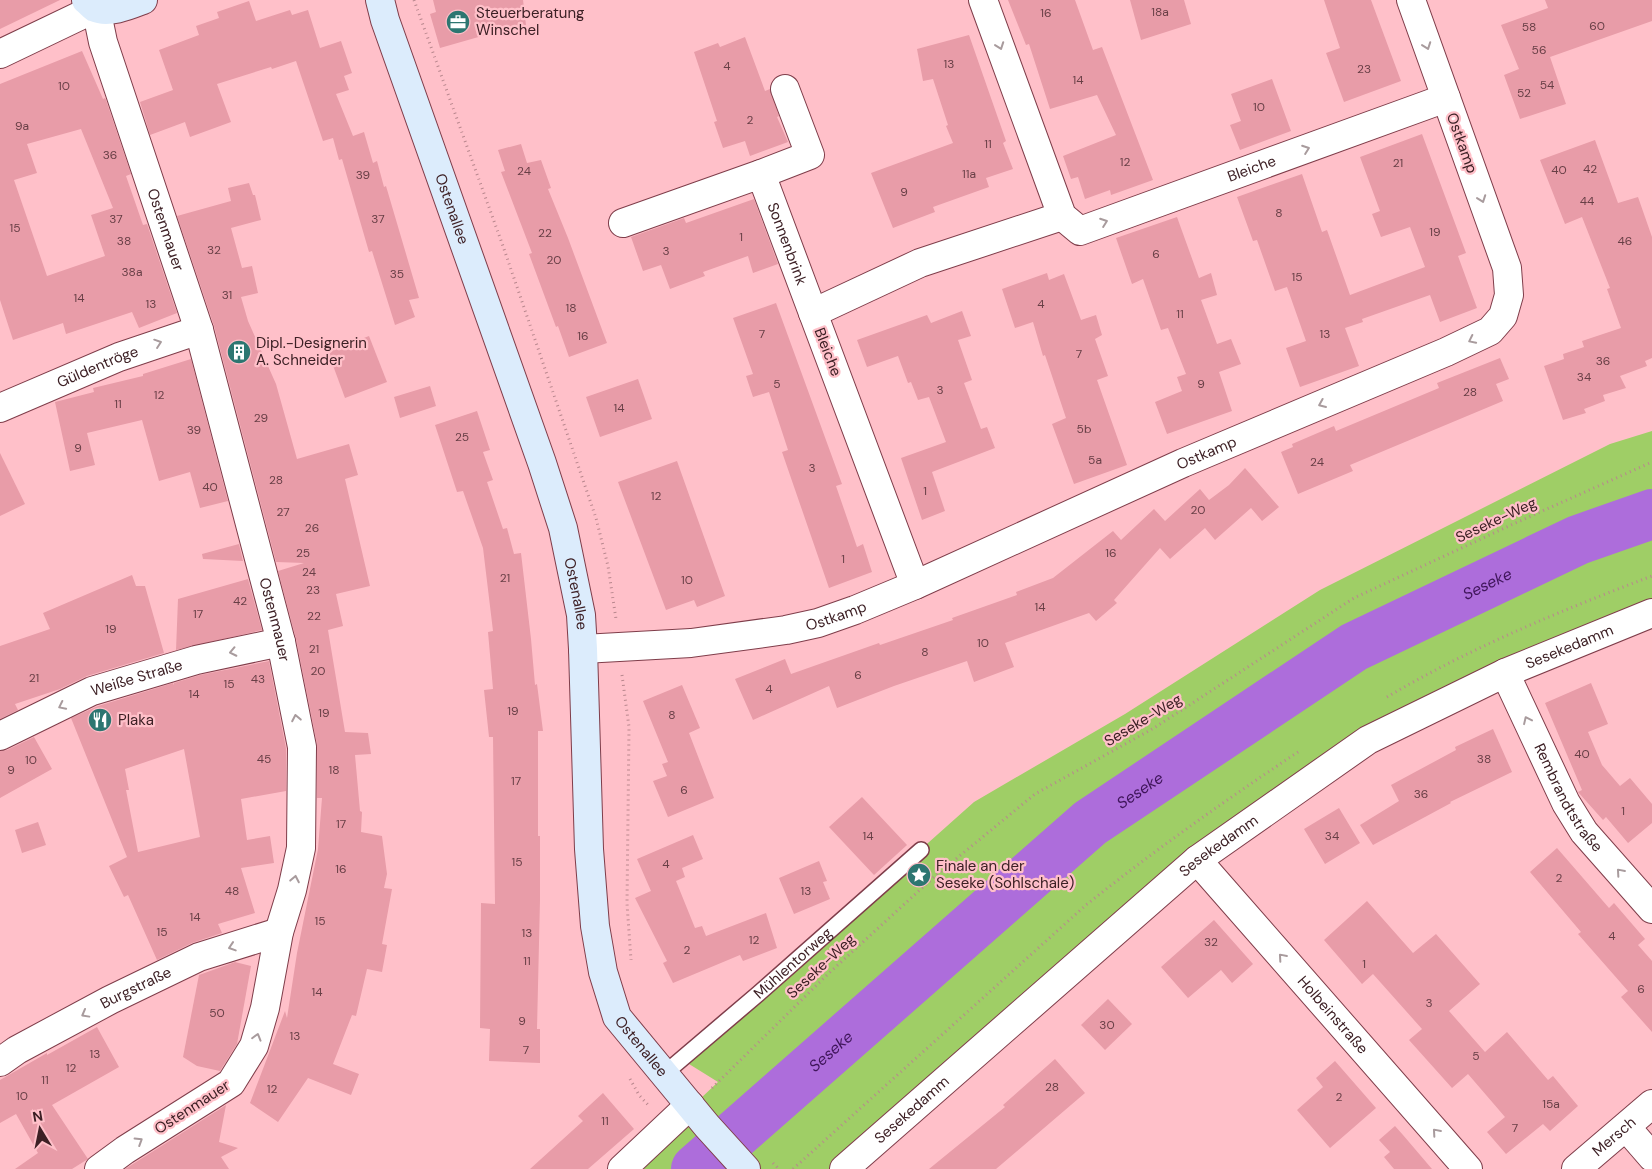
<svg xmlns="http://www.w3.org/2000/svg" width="1652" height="1169" viewBox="0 0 1652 1169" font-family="'DM Sans',sans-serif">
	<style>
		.green { fill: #9fce66 }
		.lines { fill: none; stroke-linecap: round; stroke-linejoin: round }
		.river { stroke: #ad6ddb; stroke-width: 50 }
		.building { fill: #e89ca8; fill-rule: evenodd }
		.lane-casing { stroke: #7f3d4a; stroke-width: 18 }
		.street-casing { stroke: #7f3d4a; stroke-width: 30 }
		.secondary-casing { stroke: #7f3d4a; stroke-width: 30 }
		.path { stroke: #b9878e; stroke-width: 3; stroke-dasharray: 1 4; stroke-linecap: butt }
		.lane { stroke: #fff; stroke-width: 15 }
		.street { stroke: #fff; stroke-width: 28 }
		.secondary { stroke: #dcecfc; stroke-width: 28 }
		.oneway { stroke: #a89b9d }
		.labels { text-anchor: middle; stroke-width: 4.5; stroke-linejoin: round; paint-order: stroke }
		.number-label { font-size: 12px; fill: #683f46 }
		.poi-label { font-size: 15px; fill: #3d2025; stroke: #ffc0c9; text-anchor: start }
		.street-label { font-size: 15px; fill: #3d2025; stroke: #ffc0c9 }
		.water-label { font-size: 16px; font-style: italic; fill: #3f155a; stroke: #ffc0c9 }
	</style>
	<rect width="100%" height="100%" fill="#ffc0c9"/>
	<!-- green -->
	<polygon class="green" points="1652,431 1652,604 1370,733 838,1169 626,1169 718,1082 681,1059 772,982 974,802 1125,714 1320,590 1610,444"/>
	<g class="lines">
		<!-- river -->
		<path class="river" id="s1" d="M696 1169 1090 823 1354 647 1578 540 1652 514"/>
	</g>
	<!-- building -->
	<g class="building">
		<polygon points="0,0 60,0 0,29"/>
		<polygon points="433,0 523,0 526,25 487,29 489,34 440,48 430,14 436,12"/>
		<polygon points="1008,0 1075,0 1093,50 1102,47 1153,180 1111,195 1110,190 1085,199 1078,177 1071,179 1063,156 1116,135 1097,95 1050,109 1029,44 1026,45"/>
		<polygon points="1130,0 1184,0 1191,24 1141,40"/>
		<polygon points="1324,0 1371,0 1401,81 1344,102 1326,53 1340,48"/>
		<polygon points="1545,0 1652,0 1652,21 1550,57 1566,104 1520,119 1504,75 1519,69 1501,25 1548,8"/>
		<polygon points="249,1 256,21 290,10 292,15 308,10 320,48 341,41 352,73 344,76 349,90 336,94 353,136 364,132 373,163 377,161 384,187 386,186 419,298 409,300 415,317 395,325 372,251 369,252 342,159 339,160 333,138 323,141 296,61 272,69 271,67 217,84 231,122 190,137 185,122 150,135 140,102 173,90 159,50 199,35 196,26 219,18 217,12"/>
		<polygon points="969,35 1006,141 1003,143 1013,169 986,178 989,187 933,207 935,212 893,228 871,173 953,143 946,126 948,125 933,79 923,81 917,49"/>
		<polygon points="745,37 765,91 770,89 779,116 777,117 788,142 750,156 745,141 723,148 714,122 717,121 694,52 718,43 720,47"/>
		<path d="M82 51 103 99 105 98 106 100 131 174 126 176 143 225 147 224 177 313 139 328 132 312 66 334 63 323 13 340 0 300V84ZM81 129 113 208 91 215 105 256 47 276 14 180 37 173 27 144Z"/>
		<polygon points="1272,79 1291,131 1240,150 1230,125 1241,121 1231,94"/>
		<polygon points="1422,134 1466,253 1458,256 1477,308 1440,322 1430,295 1362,319 1363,322 1345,328 1359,366 1300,387 1286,348 1306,341 1287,287 1275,291 1257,240 1253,241 1237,197 1302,174 1322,232 1327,230 1350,295 1425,267 1410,227 1381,237 1372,214 1380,211 1360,157"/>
		<polygon points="1595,140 1618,203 1638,197 1652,237 1652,358 1645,361 1647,366 1620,376 1626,388 1603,395 1605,401 1584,409 1586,413 1563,420 1544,366 1564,359 1563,354 1584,347 1582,341 1621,328 1607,289 1610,288 1582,217 1565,224 1540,160"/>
		<polygon points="521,144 527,163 541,160 551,188 548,189 568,238 607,343 569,357 558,326 556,327 529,254 532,253 501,172 505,171 498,150"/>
		<polygon points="249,183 253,195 255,195 261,220 231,228 242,268 252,266 258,293 241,297 248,321 276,384 297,459 349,444 358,475 345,479 370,586 336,594 343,626 328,630 345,732 368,733 371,754 355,755 360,811 362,812 361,832 382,836 387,874 384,888 392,889 382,944 387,945 382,972 367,969 356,1016 352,1015 333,1064 359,1074 351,1095 308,1078 278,1122 250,1103 285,1011 287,1018 297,953 318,849 322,798 317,798 317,744 296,639 278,571 304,563 276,562 214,326 177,216 231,201 228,188"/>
		<polygon points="754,199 778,264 753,273 748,256 703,272 705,276 670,289 661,265 643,271 631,237 684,218 686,223"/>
		<polygon points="1177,217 1199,278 1211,273 1217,295 1201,300 1217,344 1231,339 1241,364 1219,372 1232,411 1167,434 1155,402 1182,391 1177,377 1186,374 1168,328 1161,330 1143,279 1132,284 1116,238"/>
		<polygon points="1047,273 1049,280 1064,274 1081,320 1096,315 1102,335 1095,339 1108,376 1097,380 1127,465 1074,484 1052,424 1066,418 1045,355 1043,356 1033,322 1015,328 1002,289"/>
		<polygon points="776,303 842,484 836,486 857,547 863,544 872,572 829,588 782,452 788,450 769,392 753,397 746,376 753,374 733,318"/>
		<polygon points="962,311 971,336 958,340 972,380 964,383 981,429 987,427 995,448 932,472 945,511 922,520 901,458 946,442 929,397 918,400 911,382 908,383 898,356 867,367 857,340 927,315 931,323"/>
		<polygon points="369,336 387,382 345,398 328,352"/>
		<polygon points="1500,358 1509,379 1496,384 1503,401 1350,465 1353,471 1298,494 1281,452 1293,447 1292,444 1334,426 1336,431 1439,388 1437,383"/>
		<polygon points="191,359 228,501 200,508 190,472 159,481 142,420 87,433 95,465 70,471 55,402 94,392 93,388 143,376 143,374"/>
		<polygon points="638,379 652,419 600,437 586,397"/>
		<polygon points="430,386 436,406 400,418 394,397"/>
		<polygon points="477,411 490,450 483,452 493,480 487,482 503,529 507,528 514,554 521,553 531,639 535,685 537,684 543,731 538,731 538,836 540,836 540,900 537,1029 540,1029 540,1063 489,1061 490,1029 480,1028 481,903 495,904 493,737 489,737 484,690 493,689 488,632 493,631 483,548 463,491 457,492 435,425"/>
		<polygon points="0,453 25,504 0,516"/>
		<polygon points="677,461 725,596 697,607 694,600 666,610 618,482"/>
		<polygon points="1245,468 1279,507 1262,521 1251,508 1215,540 1205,528 1170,559 1160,548 1114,600 1117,603 1096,621 1089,613 1005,643 1014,667 974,682 967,661 894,686 837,708 829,686 753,720 735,679 785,659 791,674 879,643 880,645 953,620 952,618 1017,595 1016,592 1053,578 1113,531 1121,540 1154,509 1165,521 1200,489 1209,500 1229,485"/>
		<polygon points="239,544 243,561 203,559 202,554"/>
		<polygon points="132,575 136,586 145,586 164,653 87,676 60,689 15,704 18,710 0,719 0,646 50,629 43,613"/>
		<polygon points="248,579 262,630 176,650 178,599"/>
		<path d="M269 661 286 748V791L241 799 247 840 270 836 274 863 241 868 255 913 218 924 222 933 192 943 157 960 128 895 124 897 109 866 127 857 71 718 98 706 173 683 174 685V683L200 675ZM184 749 200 837 138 852 126 790H129L125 769Z"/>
		<polygon points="1591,683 1608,724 1588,732 1602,765 1620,786 1630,778 1652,804 1652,823 1628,843 1606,817 1603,820 1578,792 1582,790 1545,703"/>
		<polygon points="682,685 700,728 689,733 714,798 668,817 653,781 667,776 662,764 668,762 643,701"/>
		<polygon points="1493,729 1512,772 1450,802 1451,803 1373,845 1360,825 1399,801 1391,785 1456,750 1455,747"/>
		<polygon points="34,737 52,769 0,798 0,751 7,750"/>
		<polygon points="862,797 907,845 874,875 829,827"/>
		<polygon points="1339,808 1360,843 1325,864 1304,829"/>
		<polygon points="38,822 46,845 22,853 15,830"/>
		<polygon points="693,835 703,859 682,868 685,877 676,881 695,928 702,926 706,936 766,913 777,948 743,961 740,955 673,983 663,963 667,961 635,898 651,891 637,859"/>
		<polygon points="1557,848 1609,908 1614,903 1645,939 1638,945 1652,961 1652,1032 1621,997 1628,991 1578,934 1581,932 1530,872"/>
		<polygon points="819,861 827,881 823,882 830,899 794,914 779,878"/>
		<polygon points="1367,901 1413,953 1436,934 1480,984 1449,1011 1485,1052 1507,1032 1548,1080 1553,1076 1578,1106 1550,1131 1543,1124 1506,1154 1487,1132 1505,1117 1468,1074 1452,1088 1409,1040 1422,1029 1373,974 1362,984 1324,940"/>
		<polygon points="1214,920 1253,964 1232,983 1221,970 1188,998 1161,967"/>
		<polygon points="235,962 251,966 237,1044 220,1071 197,1066 183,1057 199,975"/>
		<polygon points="1108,999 1132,1024 1105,1050 1081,1025"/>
		<polygon points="97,1027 119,1067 52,1105 88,1159 72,1169 15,1169 38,1153 16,1114 0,1123 0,1080 47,1053 47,1055"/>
		<polygon points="1055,1059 1085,1093 996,1169 929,1169 1005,1107 1003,1105"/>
		<polygon points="1335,1061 1376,1108 1330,1148 1297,1110 1323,1087 1316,1078"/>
		<polygon points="603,1093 634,1129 588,1169 530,1169 583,1121 578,1116"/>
		<polygon points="226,1105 219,1142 238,1148 221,1157 229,1169 125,1169"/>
		<polygon points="1395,1126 1403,1135 1432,1169 1394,1169 1384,1157 1390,1152 1379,1140"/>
	</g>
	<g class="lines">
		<!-- lane casing -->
		<g class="lane-casing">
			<g id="lane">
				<path id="s2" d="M664 1074 758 994 921 850"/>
			</g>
		</g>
		<!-- street casing -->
		<g class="street-casing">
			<g id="street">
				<path id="s3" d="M983 0 1062 216 1080 231 1446 98"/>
				<path id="s4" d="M0 54 96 8 103 42 199 330 281 642 302 747 301 848 292 890 279 932 265 1008 254 1046 231 1083 125 1150 99 1169"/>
				<polyline points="761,174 810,155 785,89"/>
				<path id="s5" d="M623 223 761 174 813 313"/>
				<path id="s6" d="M0 408 119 357 199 330"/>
				<polyline points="915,585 813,313 920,263 1062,216"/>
				<path id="s7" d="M583 649 691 643 786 630 818 623 855 610 915 585 1183 463 1446 352 1490 331 1503 316 1509 295 1507 268 1411 0"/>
				<path id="s8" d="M1505 673 1566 803 1584 832 1652 909"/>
				<path id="s9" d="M0 736 92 691 196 660 281 642"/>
				<path id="s10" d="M1197 860 1468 1169"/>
				<path id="s11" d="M0 1062 17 1050 110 1000 199 957 279 932"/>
				<polyline points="1626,1127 1652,1157"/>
				<polyline points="622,1169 690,1105"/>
				<path id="s12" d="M844 1169 1197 860 1368 740 1505 673 1652 613"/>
				<path id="s13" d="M1576 1169 1652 1104"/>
			</g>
		</g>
		<!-- secondary casing -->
		<g class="secondary-casing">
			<g id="secondary">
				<path d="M86 0C89 2 92 6 95 8 109 14 130 5 143 0"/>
				<path id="s14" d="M380 0 385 20 542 463 563 528 581 615 583 649 589 849 595 926 603 972 617 1017 707 1126 746 1169"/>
			</g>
		</g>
		<!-- path -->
		<g class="path">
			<polyline points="414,0 503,246 596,518 608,566 616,619"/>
			<polyline points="622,675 629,727 627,904 631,960"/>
			<path d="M1387 697C1470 648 1562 610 1652 576"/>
			<polyline points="630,1079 639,1095 649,1106"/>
			<polyline points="712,1088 828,974 934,877 1035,794 1154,728 1354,598 1511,525 1652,462"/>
			<polyline points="773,1163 779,1169"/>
			<path d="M793 1169 1086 905C1155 850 1227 799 1301 750"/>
		</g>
		<!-- lane -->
		<use href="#lane" class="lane"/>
		<!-- street -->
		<use href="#street" class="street"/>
		<!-- secondary -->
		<use href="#secondary" class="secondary"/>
	</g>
	<!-- one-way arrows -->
	<defs><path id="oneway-chevron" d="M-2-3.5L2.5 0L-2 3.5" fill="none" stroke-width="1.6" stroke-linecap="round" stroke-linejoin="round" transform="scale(1.25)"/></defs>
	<g class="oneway">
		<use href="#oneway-chevron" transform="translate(1000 46) rotate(70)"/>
		<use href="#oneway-chevron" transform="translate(1427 46) rotate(70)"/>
		<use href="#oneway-chevron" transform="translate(1306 149) rotate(-20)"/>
		<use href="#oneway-chevron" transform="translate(1482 199) rotate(70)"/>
		<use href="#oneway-chevron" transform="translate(1104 222) rotate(-20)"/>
		<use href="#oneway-chevron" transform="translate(1472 340) rotate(154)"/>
		<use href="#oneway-chevron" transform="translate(158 343) rotate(-19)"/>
		<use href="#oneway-chevron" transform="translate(1322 404) rotate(157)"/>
		<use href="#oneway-chevron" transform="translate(233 652) rotate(168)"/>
		<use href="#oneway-chevron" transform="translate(62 706) rotate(154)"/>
		<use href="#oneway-chevron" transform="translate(296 718) rotate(-101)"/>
		<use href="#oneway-chevron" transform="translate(1527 720) rotate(-115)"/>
		<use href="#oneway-chevron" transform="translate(1620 872) rotate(-131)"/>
		<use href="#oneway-chevron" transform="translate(295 879) rotate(-79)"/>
		<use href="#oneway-chevron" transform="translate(232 947) rotate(162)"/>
		<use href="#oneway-chevron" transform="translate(1282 957) rotate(-131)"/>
		<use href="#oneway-chevron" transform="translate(85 1014) rotate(151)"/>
		<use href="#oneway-chevron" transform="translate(257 1037) rotate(-74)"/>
		<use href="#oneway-chevron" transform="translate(1436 1132) rotate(-131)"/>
		<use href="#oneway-chevron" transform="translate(139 1141) rotate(-32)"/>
	</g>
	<!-- icons -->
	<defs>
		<g id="office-disc" transform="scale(1.25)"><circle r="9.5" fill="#2d7671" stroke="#ffc0c9"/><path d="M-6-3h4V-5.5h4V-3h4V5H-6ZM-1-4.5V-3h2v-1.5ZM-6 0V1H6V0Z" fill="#fff"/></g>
		<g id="building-disc" transform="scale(1.25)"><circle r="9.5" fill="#2d7671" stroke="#ffc0c9"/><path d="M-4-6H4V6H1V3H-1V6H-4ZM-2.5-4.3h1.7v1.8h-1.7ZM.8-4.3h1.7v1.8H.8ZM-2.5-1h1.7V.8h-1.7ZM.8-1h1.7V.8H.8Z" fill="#fff"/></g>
		<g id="restaurant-disc" transform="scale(1.25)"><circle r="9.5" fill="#2d7671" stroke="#ffc0c9"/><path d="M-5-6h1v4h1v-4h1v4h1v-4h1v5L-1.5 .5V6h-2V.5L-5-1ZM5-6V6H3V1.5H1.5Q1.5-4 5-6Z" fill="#fff"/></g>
		<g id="sight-disc" transform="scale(1.25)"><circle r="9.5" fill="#2d7671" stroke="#ffc0c9"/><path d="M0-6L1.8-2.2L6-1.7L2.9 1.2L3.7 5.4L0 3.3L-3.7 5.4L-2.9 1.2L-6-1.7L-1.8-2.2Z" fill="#fff"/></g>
	</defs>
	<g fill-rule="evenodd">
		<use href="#office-disc" x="458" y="22"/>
		<use href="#building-disc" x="239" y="352"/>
		<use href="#restaurant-disc" x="100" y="720"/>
		<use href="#sight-disc" x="919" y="875"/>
	</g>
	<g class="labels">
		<!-- number labels -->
		<g class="number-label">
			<text x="1160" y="16">18a</text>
			<text x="1046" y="17">16</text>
			<text x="1597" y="30">60</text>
			<text x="1529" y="31">58</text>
			<text x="1539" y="54">56</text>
			<text x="949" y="68">13</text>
			<text x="727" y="70">4</text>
			<text x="1364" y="73">23</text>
			<text x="1078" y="84">14</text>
			<text x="1547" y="89">54</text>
			<text x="64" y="90">10</text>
			<text x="1524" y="97">52</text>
			<text x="1259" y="111">10</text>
			<text x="750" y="124">2</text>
			<text x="22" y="130">9a</text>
			<text x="988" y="148">11</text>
			<text x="110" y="159">36</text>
			<text x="1125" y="166">12</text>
			<text x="1398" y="167">21</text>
			<text x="1590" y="173">42</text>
			<text x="1559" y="174">40</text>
			<text x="524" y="175">24</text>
			<text x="969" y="178">11a</text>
			<text x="363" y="179">39</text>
			<text x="904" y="196">9</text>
			<text x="1587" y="205">44</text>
			<text x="1279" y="217">8</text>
			<text x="116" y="223">37</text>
			<text x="378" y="223">37</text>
			<text x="15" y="232">15</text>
			<text x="1435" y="236">19</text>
			<text x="545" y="237">22</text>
			<text x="741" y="241">1</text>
			<text x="124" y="245">38</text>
			<text x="1625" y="245">46</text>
			<text x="214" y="254">32</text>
			<text x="666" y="255">3</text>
			<text x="1156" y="258">6</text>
			<text x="554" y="264">20</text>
			<text x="132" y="276">38a</text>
			<text x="397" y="278">35</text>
			<text x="1297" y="281">15</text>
			<text x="227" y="299">31</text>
			<text x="79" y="302">14</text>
			<text x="151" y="308">13</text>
			<text x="1041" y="308">4</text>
			<text x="571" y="312">18</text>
			<text x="1180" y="318">11</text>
			<text x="762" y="338">7</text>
			<text x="1325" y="338">13</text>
			<text x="583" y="340">16</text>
			<text x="1079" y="358">7</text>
			<text x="1603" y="365">36</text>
			<text x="1584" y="381">34</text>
			<text x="777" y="388">5</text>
			<text x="1201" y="388">9</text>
			<text x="940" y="394">3</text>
			<text x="1470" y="396">28</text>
			<text x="159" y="399">12</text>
			<text x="118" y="408">11</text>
			<text x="619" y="412">14</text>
			<text x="261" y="422">29</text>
			<text x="1084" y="433">5b</text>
			<text x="194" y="434">39</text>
			<text x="462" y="441">25</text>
			<text x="78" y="452">9</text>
			<text x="1095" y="464">5a</text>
			<text x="1317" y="466">24</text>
			<text x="812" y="472">3</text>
			<text x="276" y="484">28</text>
			<text x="210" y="491">40</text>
			<text x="925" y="495">1</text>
			<text x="656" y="500">12</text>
			<text x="1198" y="514">20</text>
			<text x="283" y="516">27</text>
			<text x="312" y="532">26</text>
			<text x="303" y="557">25</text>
			<text x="1111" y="557">16</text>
			<text x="843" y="563">1</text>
			<text x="309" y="576">24</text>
			<text x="505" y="582">21</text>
			<text x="687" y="584">10</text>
			<text x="313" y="594">23</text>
			<text x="240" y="605">42</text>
			<text x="1040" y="611">14</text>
			<text x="198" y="618">17</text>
			<text x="314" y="620">22</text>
			<text x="111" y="633">19</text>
			<text x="983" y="647">10</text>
			<text x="314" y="653">21</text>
			<text x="925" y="656">8</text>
			<text x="318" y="675">20</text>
			<text x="858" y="679">6</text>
			<text x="34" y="682">21</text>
			<text x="258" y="683">43</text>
			<text x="229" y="688">15</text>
			<text x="769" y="693">4</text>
			<text x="194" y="698">14</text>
			<text x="513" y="715">19</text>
			<text x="324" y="717">19</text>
			<text x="672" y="719">8</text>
			<text x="1582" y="758">40</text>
			<text x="264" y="763">45</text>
			<text x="1484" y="763">38</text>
			<text x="31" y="764">10</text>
			<text x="11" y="774">9</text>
			<text x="334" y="774">18</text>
			<text x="516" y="785">17</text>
			<text x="684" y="794">6</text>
			<text x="1421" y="798">36</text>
			<text x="1623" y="815">1</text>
			<text x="341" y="828">17</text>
			<text x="868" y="840">14</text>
			<text x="1332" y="840">34</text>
			<text x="517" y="866">15</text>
			<text x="666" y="868">4</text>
			<text x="341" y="873">16</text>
			<text x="1559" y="882">2</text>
			<text x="232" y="895">48</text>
			<text x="806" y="895">13</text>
			<text x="195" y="921">14</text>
			<text x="320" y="925">15</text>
			<text x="162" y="936">15</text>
			<text x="527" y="937">13</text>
			<text x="1612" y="940">4</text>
			<text x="754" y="944">12</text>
			<text x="1211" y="946">32</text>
			<text x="687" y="954">2</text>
			<text x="527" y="965">11</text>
			<text x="1364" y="968">1</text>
			<text x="1641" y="993">6</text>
			<text x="317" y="996">14</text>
			<text x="1429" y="1007">3</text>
			<text x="217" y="1017">50</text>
			<text x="522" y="1025">9</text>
			<text x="1107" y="1029">30</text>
			<text x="295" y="1040">13</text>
			<text x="526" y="1054">7</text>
			<text x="95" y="1058">13</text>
			<text x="1476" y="1060">5</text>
			<text x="71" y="1072">12</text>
			<text x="45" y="1084">11</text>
			<text x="1052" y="1091">28</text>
			<text x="272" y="1093">12</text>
			<text x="22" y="1100">10</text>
			<text x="1339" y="1101">2</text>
			<text x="1551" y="1108">15a</text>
			<text x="605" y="1125">11</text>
			<text x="1515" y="1132">7</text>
		</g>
		<!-- poi labels -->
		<g class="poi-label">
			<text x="476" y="18">Steuerberatung<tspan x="476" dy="17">Winschel</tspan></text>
			<text x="256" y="348">Dipl.-Designerin<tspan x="256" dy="17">A. Schneider</tspan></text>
			<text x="118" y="725">Plaka</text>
			<text x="936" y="871">Finale an der<tspan x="936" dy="17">Seseke (Sohlschale)</tspan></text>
		</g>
		<!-- street labels -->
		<g class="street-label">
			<text transform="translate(1462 143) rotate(70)" y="5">Ostkamp</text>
			<text dy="5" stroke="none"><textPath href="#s3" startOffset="436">Bleiche</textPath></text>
			<text dy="5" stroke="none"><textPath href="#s14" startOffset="221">Ostenallee</textPath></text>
			<text dy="5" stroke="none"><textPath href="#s4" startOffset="339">Ostenmauer</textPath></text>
			<text dy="5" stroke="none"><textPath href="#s5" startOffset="221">Sonnenbrink</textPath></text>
			<text transform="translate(828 352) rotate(69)" y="5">Bleiche</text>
			<text dy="5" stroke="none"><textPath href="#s6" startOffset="106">Güldentröge</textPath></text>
			<text dy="5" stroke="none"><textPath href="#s7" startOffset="661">Ostkamp</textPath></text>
			<text transform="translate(1496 520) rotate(-25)" y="5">Seseke-Weg</text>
			<text dy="5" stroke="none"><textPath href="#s14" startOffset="626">Ostenallee</textPath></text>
			<text dy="5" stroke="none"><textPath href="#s7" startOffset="256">Ostkamp</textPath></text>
			<text dy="5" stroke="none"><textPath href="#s4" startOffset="744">Ostenmauer</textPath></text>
			<text dy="5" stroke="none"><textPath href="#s12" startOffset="900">Sesekedamm</textPath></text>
			<text dy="5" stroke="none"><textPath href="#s9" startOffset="149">Weiße Straße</textPath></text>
			<text transform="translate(1143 720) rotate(-31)" y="5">Seseke-Weg</text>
			<text dy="5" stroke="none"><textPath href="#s8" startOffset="140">Rembrandtstraße</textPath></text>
			<text dy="5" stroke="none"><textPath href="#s12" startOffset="495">Sesekedamm</textPath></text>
			<text dy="5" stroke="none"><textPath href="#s2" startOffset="170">Mühlentorweg</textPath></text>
			<text transform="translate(821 966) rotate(-43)" y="5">Seseke-Weg</text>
			<text dy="5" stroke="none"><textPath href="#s11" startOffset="155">Burgstraße</textPath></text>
			<text dy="5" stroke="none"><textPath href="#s10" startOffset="206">Holbeinstraße</textPath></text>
			<text dy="5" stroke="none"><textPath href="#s14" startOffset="1091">Ostenallee</textPath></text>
			<text transform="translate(192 1107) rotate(-33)" y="5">Ostenmauer</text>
			<text dy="5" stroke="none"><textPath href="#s12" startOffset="90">Sesekedamm</textPath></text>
			<text dy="5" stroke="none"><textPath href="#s13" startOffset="50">Mersch</textPath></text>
		</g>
		<!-- water labels -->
		<g class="water-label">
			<text dy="6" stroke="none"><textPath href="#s1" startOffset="989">Seseke</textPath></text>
			<text dy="6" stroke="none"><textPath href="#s1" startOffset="584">Seseke</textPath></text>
			<text dy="6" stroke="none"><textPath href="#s1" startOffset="179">Seseke</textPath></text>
		</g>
	</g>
	<!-- north arrow -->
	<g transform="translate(40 1129) rotate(350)" stroke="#ffc0c9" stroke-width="4" paint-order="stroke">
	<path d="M0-4L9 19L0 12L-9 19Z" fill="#3d2025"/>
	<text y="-8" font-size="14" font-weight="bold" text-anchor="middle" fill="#3d2025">N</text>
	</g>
</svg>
